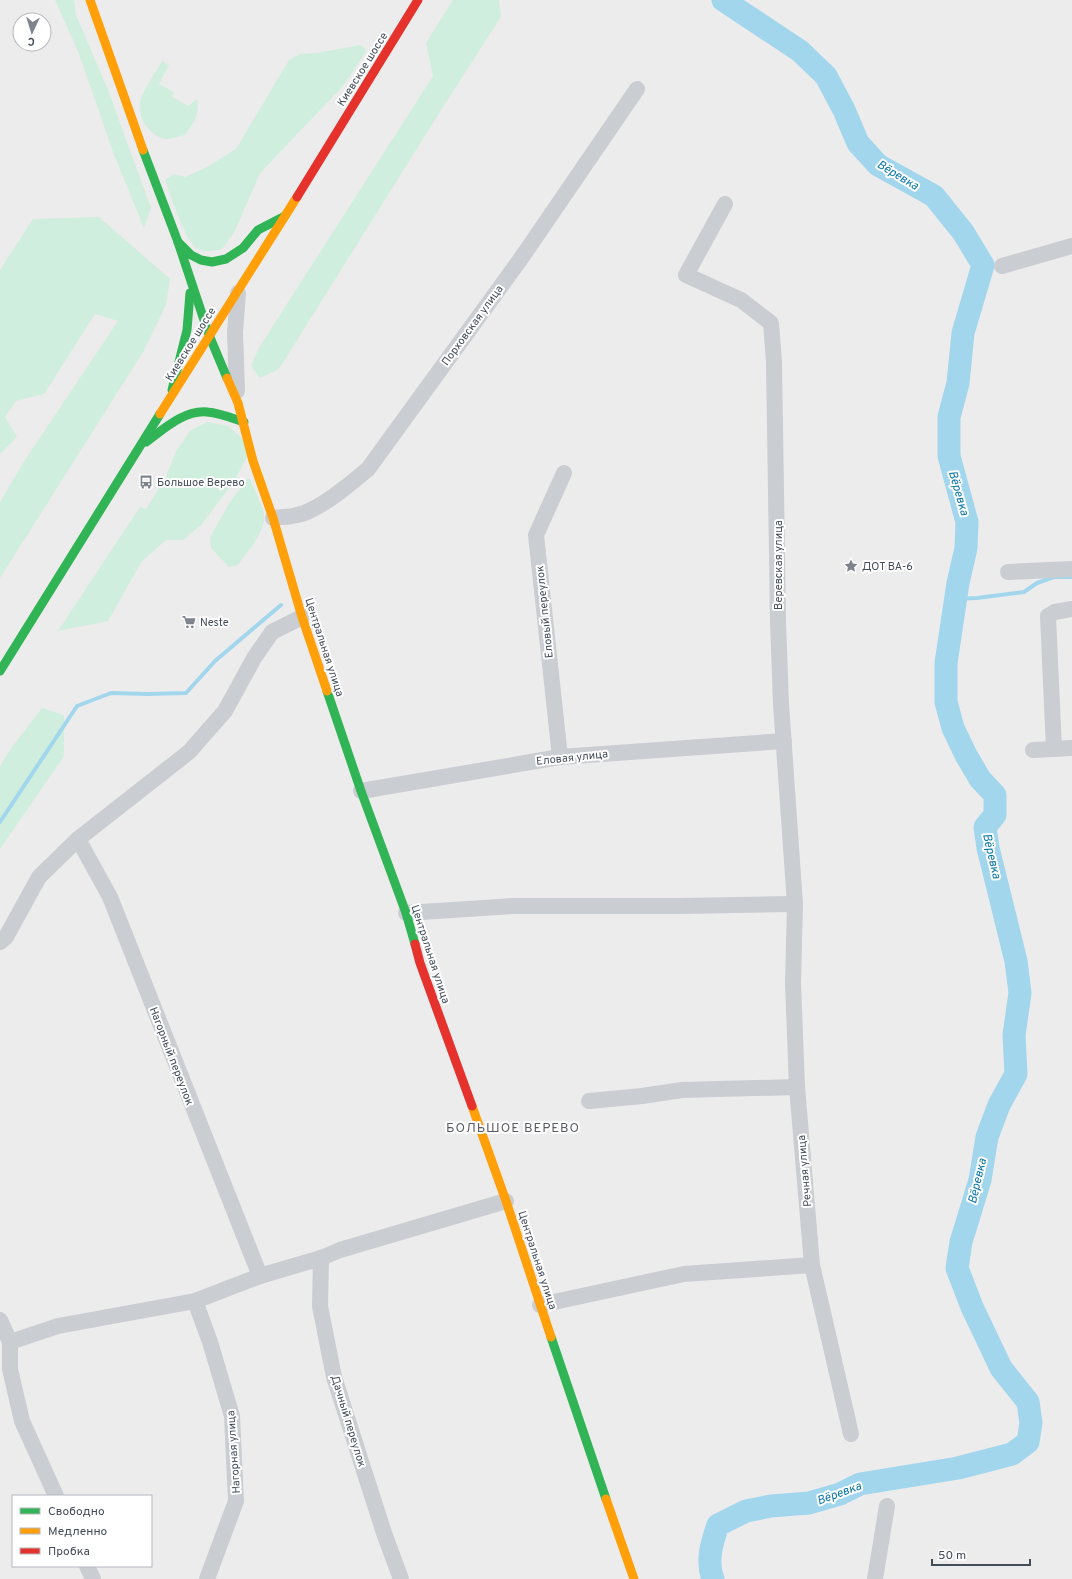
<svg xmlns="http://www.w3.org/2000/svg" width="1072" height="1579" viewBox="0 0 1072 1579" font-family="Overpass,sans-serif">
	<style>
		.green { fill: #cfeede }
		.lines { fill: none; stroke-linecap: round; stroke-linejoin: round }
		.stream { stroke: #a2d6ed; stroke-width: 4 }
		.river { stroke: #a2d6ed; stroke-width: 23 }
		.street { stroke: #cacdd1; stroke-width: 16 }
		.fast { stroke: #30b455; stroke-width: 9 }
		.slow { stroke: #ff9f0a; stroke-width: 9 }
		.jam { stroke: #e5322d; stroke-width: 9 }
		.labels { text-anchor: middle; stroke-width: 4; stroke-linejoin: round; paint-order: stroke }
		.street-label { font-size: 11px; fill: #434c59; stroke: #fff }
		.poi-label { font-size: 11px; fill: #434c59; stroke: #fff; text-anchor: start }
		.water-label { font-size: 12px; font-style: italic; fill: #0875a7; stroke: #fff }
		.quarter-label { font-size: 13px; letter-spacing: 1px; fill: #585b60; stroke: #fff }
	</style>
	<rect width="100%" height="100%" fill="#edecec"/>
	<!-- green -->
	<g class="green">
		<polygon points="55,0 74,0 76,15 108,90 151,208 144,228 113,152 78,51"/>
		<polygon points="453,0 499,0 501,17 441,110 279,369 260,378 251,366 260,346 433,76 426,43"/>
		<path d="M361 45 365 48 366 52 342 87 260 173 235 231 222 249C215 250 206 253 198 249 186 244 170 194 165 180L174 174 185 177 207 167 236 149 289 60 300 54 317 53Z"/>
		<path d="M162 61 169 65 159 84 174 92 172 97 189 106 197 99C200 116 194 122 185 135 179 136 172 139 166 139 148 136 134 114 142 96 147 84 156 72 162 61Z"/>
		<polygon points="99,217 170,279 166,305 143,352 0,578 0,502 23,463 118,321 95,314 44,394 16,401 5,417 17,437 0,454 0,270 33,219"/>
		<polygon points="208,422 228,426 245,441 247,457 234,481 202,524 183,540 166,540 142,561 108,621 58,631 140,507 146,509 165,479 176,451 191,430"/>
		<path d="M247 479H250C254 489 263 505 264 515 267 530 247 552 238 565L229 567 211 548 210 537 230 502Z"/>
		<polygon points="42,708 64,715 64,756 0,849 0,766 12,747"/>
	</g>
	<g class="lines">
		<!-- stream -->
		<g class="stream">
			<polyline points="955,599 977,598 1024,592 1037,583 1054,577 1072,577"/>
			<polyline points="0,822 77,706 111,693 147,694 186,693 215,661 281,605"/>
		</g>
		<!-- river -->
		<path class="river" d="M713 1579C706 1561 712 1542 718 1525L746 1511 771 1506 809 1503 840 1494 860 1484 958 1468 1012 1454 1028 1442 1031 1423 1028 1402 1001 1368 972 1307 957 1268 961 1242 980 1180 987 1137 999 1105 1016 1074 1014 1035 1020 993 1016 961 988 848 985 827 995 815V795L980 779 966 755 953 728 946 702V663L958 583 966 548 967 522 949 456V417L958 383 963 333 983 265 963 232 934 196 878 165 858 143 844 110 826 76 800 51 723 0"/>
		<!-- street -->
		<g class="street">
			<polyline points="725,204 686,275 741,300 771,323 774,362 778,621 781,704 795,904 793,983 797,1087 812,1265 851,1434"/>
			<polyline points="1002,266 1072,246"/>
			<polyline points="237,391 235,332 238,293"/>
			<path d="M273 518C287 517 301 516 313 509 333 499 351 483 368 469L522 257 637 89"/>
			<polyline points="1008,572 1072,569"/>
			<polyline points="1054,749 1048,616 1055,612 1072,609"/>
			<polyline points="1033,750 1072,748"/>
			<polyline points="560,757 536,535 564,473"/>
			<polyline points="361,791 560,757 784,741"/>
			<polyline points="78,839 110,897 260,1276"/>
			<polyline points="406,913 513,906 681,906 795,904"/>
			<polyline points="0,942 6,937 39,877 78,839 189,752 225,711 254,658 272,632 302,617"/>
			<polyline points="589,1101 642,1096 682,1090 797,1087"/>
			<polyline points="321,1258 320,1306 334,1377 384,1533 401,1579"/>
			<polyline points="195,1301 210,1342 232,1416 236,1501 207,1579"/>
			<polyline points="540,1305 684,1274 812,1265"/>
			<polyline points="0,1320 10,1342"/>
			<polyline points="56,1496 22,1421 10,1369 10,1342 58,1326 195,1301 260,1276 321,1258 340,1250 506,1201"/>
			<polyline points="87,1566 93,1579"/>
			<polyline points="875,1579 887,1506"/>
		</g>
		<!-- fast -->
		<g class="fast">
			<polyline points="143,150 178,242 209,335 227,378"/>
			<polyline points="178,242 191,255 201,260 212,262 226,259 243,248 258,230 285,216"/>
			<polyline points="172,390 187,330 190,293"/>
			<path d="M146 442C164 429 184 410 207 412 220 413 232 418 244 422"/>
			<polyline points="0,671 160,414"/>
			<polyline points="327,691 361,791 406,913 415,944"/>
			<polyline points="551,1337 606,1499"/>
		</g>
		<!-- slow -->
		<g class="slow">
			<polyline points="90,0 143,150"/>
			<polyline points="227,378 238,403 253,461 273,518 302,617 327,691"/>
			<polyline points="160,414 297,197"/>
			<polyline points="472,1106 506,1201 551,1337"/>
			<polyline points="606,1499 634,1579"/>
		</g>
		<!-- jam -->
		<g class="jam">
			<polyline points="297,197 418,0"/>
			<polyline points="415,944 420,963 472,1106"/>
		</g>
	</g>
	<!-- icons -->
	<defs>
		<g id="bus-bare" transform="scale(1.08)"><path d="M-5-6H5V4H4V6H2V4H-2V6H-4V4H-5ZM-3.5-4V0h7V-4ZM-3.5 1.2v1.5H-2V1.2ZM2 1.2v1.5H3.5V1.2Z" fill="#7e848c" stroke="#fff" stroke-width="2.5" paint-order="stroke"/></g>
		<g id="sight-bare" transform="scale(1.08)"><path d="M0-6L1.8-2.2L6-1.7L2.9 1.2L3.7 5.4L0 3.3L-3.7 5.4L-2.9 1.2L-6-1.7L-1.8-2.2Z" fill="#7e848c" stroke="#fff" stroke-width="2.5" paint-order="stroke"/></g>
		<g id="supermarket-bare" transform="scale(1.08)"><path d="M-6-5.5h2.5l.6 2H6L4.5 2H-2.5L-4.4-4H-6ZM-1.5 3.2a1.3 1.3 0 1 0 .1 0ZM3 3.2a1.3 1.3 0 1 0 .1 0Z" fill="#7e848c" stroke="#fff" stroke-width="2.5" paint-order="stroke"/></g>
	</defs>
	<g fill-rule="evenodd">
		<use href="#bus-bare" x="146" y="482"/>
		<use href="#sight-bare" x="851" y="566"/>
		<use href="#supermarket-bare" x="189" y="622"/>
	</g>
	<g class="labels">
		<!-- street labels -->
		<g class="street-label">
			<text transform="translate(362 69) rotate(-58)" y="4">Киевское шоссе</text>
			<text transform="translate(472 325) rotate(-54)" y="4">Порховская улица</text>
			<text transform="translate(190 344) rotate(-58)" y="4">Киевское шоссе</text>
			<text transform="translate(778 565) rotate(-90)" y="4">Веревская улица</text>
			<text transform="translate(544 612) rotate(-96)" y="4">Еловый переулок</text>
			<text transform="translate(325 647) rotate(72)" y="4">Центральная улица</text>
			<text transform="translate(572 757) rotate(-6)" y="4">Еловая улица</text>
			<text transform="translate(431 954) rotate(72)" y="4">Центральная улица</text>
			<text transform="translate(172 1056) rotate(69)" y="4">Нагорный переулок</text>
			<text transform="translate(804 1171) rotate(-95)" y="4">Речная улица</text>
			<text transform="translate(538 1260) rotate(72)" y="4">Центральная улица</text>
			<text transform="translate(349 1421) rotate(73)" y="4">Дачный переулок</text>
			<text transform="translate(233 1452) rotate(-94)" y="4">Нагорная улица</text>
		</g>
		<!-- poi labels -->
		<g class="poi-label">
			<text x="157" y="486">Большое Верево</text>
			<text x="862" y="570">ДОТ ВА-6</text>
			<text x="200" y="626">Neste</text>
		</g>
		<!-- water labels -->
		<g class="water-label">
			<text transform="translate(898 175) rotate(31)" y="4">Вёревка</text>
			<text transform="translate(959 493) rotate(74)" y="4">Вёревка</text>
			<text transform="translate(992 856) rotate(77)" y="4">Вёревка</text>
			<text transform="translate(977 1181) rotate(-77)" y="4">Вёревка</text>
			<text transform="translate(839 1493) rotate(-20)" y="4">Вёревка</text>
		</g>
		<!-- quarter labels -->
		<g class="quarter-label">
			<text x="513" y="1132">БОЛЬШОЕ ВЕРЕВО</text>
		</g>
	</g>
	<!-- legend -->
	<rect x="12" y="1495" width="140" height="72" fill="#ffffff" stroke="#b4b7bd"/>
	<rect x="20" y="1508" width="20" height="6" fill="#30b455" stroke="#b4b7bd"/>
	<text x="48" y="1515" font-size="12" fill="#434c59">Свободно</text>
	<rect x="20" y="1528" width="20" height="6" fill="#ff9f0a" stroke="#b4b7bd"/>
	<text x="48" y="1535" font-size="12" fill="#434c59">Медленно</text>
	<rect x="20" y="1548" width="20" height="6" fill="#e5322d" stroke="#b4b7bd"/>
	<text x="48" y="1555" font-size="12" fill="#434c59">Пробка</text>
	<!-- north arrow -->
	<g transform="translate(32 32) rotate(184)"><circle r="19" fill="#ffffff" stroke="#b4b7bd"/>
	<path d="M0-3L7 15L0 10L-7 15Z" fill="#7e848c"/>
	<text y="-6" font-size="11" font-weight="bold" text-anchor="middle" fill="#434c59">С</text>
	</g>
	<!-- scale -->
	<path d="M932 1559v6h98v-6" fill="none" stroke="#434c59" stroke-width="2"/>
	<text x="938" y="1559" font-size="12" fill="#434c59" stroke="#ffffff" stroke-width="3" paint-order="stroke">50 m</text>
</svg>
